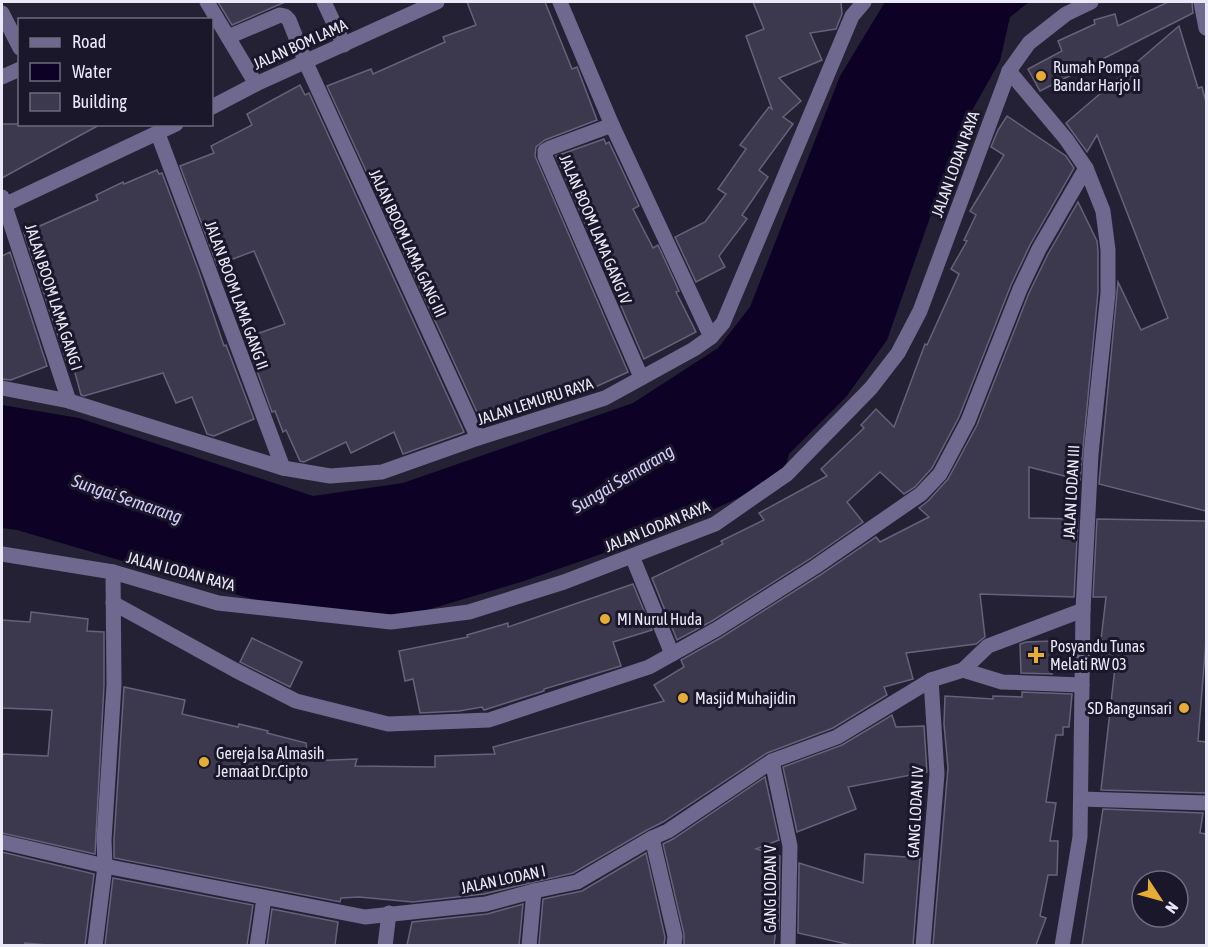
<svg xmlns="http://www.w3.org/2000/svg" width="1208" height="947" viewBox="0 0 1208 947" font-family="'Asap Condensed',sans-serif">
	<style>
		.water { fill: #0d0226 }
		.building { fill: #3c394f; stroke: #65627a; stroke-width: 1.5; fill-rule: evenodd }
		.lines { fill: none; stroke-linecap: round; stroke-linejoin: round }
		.minor { stroke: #6f698f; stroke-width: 15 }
		.poi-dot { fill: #e5ad36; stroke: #1b172b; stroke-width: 2 }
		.labels { text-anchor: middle; stroke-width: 6; stroke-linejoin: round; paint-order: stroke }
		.street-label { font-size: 16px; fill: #eae9f7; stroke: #1b172b }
		.poi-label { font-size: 16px; fill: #eae9f7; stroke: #1b172b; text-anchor: start }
		.water-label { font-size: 18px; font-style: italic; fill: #d2cbf8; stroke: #1b172b }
	</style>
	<rect width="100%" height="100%" fill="#252135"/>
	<!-- water -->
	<polygon class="water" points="885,2 1029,2 1010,17 1000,61 960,132 887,340 846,397 789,454 784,472 734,500 667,531 524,581 400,618 282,608 17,530 2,528 2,405 79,418 313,496 403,483 633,403 718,348 750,307 840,76"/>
	<!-- building -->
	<g class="building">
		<polygon points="218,2 285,2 232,25"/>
		<polygon points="467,2 545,2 572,69 577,67 597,120 545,140 536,147 535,156 628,372 591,389 589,384 561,401 556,392 529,405 527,400 482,423 327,86 371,69 373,74 445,42 443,37 476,25"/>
		<polygon points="753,2 841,2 842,14 836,29 810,33 822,60 779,78 801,101 783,117 793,124 759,170 768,177 742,215 747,219 719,256 725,267 696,282 675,237 705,222 726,194 718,189 746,149 740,145 769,107 772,109 746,36 764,29"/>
		<polygon points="1168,2 1192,2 1193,13 1040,91 1028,69 1062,51 1058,41 1095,24 1094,20 1115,14 1118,26"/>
		<polygon points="1179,26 1198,88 1202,87 1206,102 1206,511 1099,484 1118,282 1141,330 1168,318 1097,135 1087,152 1066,123"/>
		<polygon points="300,85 305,95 309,93 464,432 462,433 403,454 394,432 351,453 346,442 304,462 300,461 286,430 283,432 275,411 272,412 245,338 285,324 254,251 217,265 180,166 214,153 211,146 252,125 247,114"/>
		<polygon points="1007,116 1066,156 1074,168 1030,245 1011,285 959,417 932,468 915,487 904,494 880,472 847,502 863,522 810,559 712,621 677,640 652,578 723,544 721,541 764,520 759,513 827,476 821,469 864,428 861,425 876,409 894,427 925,344 927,345 959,274 951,269 967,241 964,240 976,215 970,211 1004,155 991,147 998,130"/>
		<polygon points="2,124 101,124 2,178"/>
		<polygon points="604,139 606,144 609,142 639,206 633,209 653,248 658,245 679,291 676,292 696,332 644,359 556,156"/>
		<polygon points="157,170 159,174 162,173 199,272 224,346 226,345 254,419 214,436 207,434 192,397 176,403 163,373 84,396 81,395 71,358 66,360 24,233 98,200 96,195 123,182 124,184"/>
		<polygon points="1078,202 1097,241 1098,251 1098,292 1080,480 1029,467 1029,518 1078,519 1074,597 980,594 985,637 976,644 906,653 913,679 884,687 887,695 833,728 767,753 663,822 647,830 573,873 484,894 413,902 359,897 341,898 340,902 114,858 114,840 124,687 185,700 182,714 238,727 239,724 268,731 267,733 306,743 308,761 357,759 355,766 435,767 435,756 495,754 493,747 664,701 654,685 684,667 681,660 722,637 820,575 876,537 880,542 929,517 919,508 928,501 948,479 977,425 1029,293 1048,254"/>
		<polygon points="10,252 47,366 11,380 2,379 2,256"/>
		<polygon points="1097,519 1206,521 1206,641 1198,741 1206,742 1206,793 1101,790 1116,659 1102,658 1105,641 1101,640 1106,597 1093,597"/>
		<polygon points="633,584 652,630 613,642 621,666 544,689 544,691 484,710 482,707 459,711 420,713 413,679 405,681 399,651 468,637 467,635 508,623 508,627"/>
		<polygon points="31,612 88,619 87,631 104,632 104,685 95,854 2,833 2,754 48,756 52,710 2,708 2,620 30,622"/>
		<polygon points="252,638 302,662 290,687 240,662"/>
		<polygon points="1052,641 1052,674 1021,673 1020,644 1026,642"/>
		<polygon points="1022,692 1072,694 1069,727 1063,727 1063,735 1056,735 1046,802 1056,803 1050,841 1058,841 1057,875 1048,875 1040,916 1046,918 1036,945 933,945 948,768 944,724 945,696 993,699 993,696 1022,697"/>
		<polygon points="892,715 896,727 924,726 927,772 848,787 856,809 797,832 783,767 842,745"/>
		<polygon points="765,777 779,840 756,849 780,856 779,929 776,928 774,945 684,945 684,934 663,844 673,839"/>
		<path d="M1103 809 1203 813 1200 833 1206 834V945H1082ZM1142 881H1178V917H1142Z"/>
		<polygon points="2,852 94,874 85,945 47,945 25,943 24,945 2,945"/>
		<polygon points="646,853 665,937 664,945 539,945 543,899 582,891"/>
		<polygon points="865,854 920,858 913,945 851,945 798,933 799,863 863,883"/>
		<polygon points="113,878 253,905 247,945 105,945"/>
		<polygon points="523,904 519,945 407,945 412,922 487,914"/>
		<polygon points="272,909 338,922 335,945 267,945"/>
	</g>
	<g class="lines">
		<!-- minor -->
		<g class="minor">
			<polyline points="207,2 256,84"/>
			<polyline points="324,2 344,45"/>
			<polyline points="560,2 612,125 550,148 545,151 545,156 641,377"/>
			<polyline points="1201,2 1206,28"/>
			<polyline points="2,13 20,48"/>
			<polyline points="228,37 280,15 285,16 289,20 306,63 478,438"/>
			<polyline points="1009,71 1066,139 1086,168 1103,211 1108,250 1108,293 1091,454 1083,610 1080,837 1062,946"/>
			<polyline points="2,77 20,69"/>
			<polyline points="212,107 256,84 437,2"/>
			<polyline points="612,125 711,337"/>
			<polyline points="158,134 283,468"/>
			<polyline points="2,197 69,401"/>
			<polyline points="2,206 176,124"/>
			<polyline points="2,388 69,401 283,468 330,476 382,472 478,438 605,398 694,349 711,337 723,323 852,16 864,2"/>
			<polyline points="2,554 113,572 218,603 391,622 469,612 564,582 715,524 787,474 871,388 898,353 920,311 1009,71 1029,43 1066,14 1091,2"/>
			<polyline points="632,556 672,654"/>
			<polyline points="113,603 235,670 296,701 388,724 489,720 649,667 717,629 815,567 921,494 940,474 968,421 1020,289 1039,249 1086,168"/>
			<polyline points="963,670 1002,682 1082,685"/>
			<polyline points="772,761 790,846 788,946"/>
			<polyline points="1081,799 1206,803"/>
			<polyline points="652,838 675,936 674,946"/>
			<polyline points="2,842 105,866 365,917 486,904 534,891 577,882 652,838 668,831 772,761 837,737 931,680 963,670 988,646 1083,610"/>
			<polyline points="95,946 105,866 104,840 114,685 113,572"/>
			<polyline points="257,946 264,898"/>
			<polyline points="385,946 389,913"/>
			<polyline points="529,946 534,891"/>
			<polyline points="923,946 937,774 931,680"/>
		</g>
	</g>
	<!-- markers -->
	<g class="poi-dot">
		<circle cx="1041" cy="76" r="6"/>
		<circle cx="605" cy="619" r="6"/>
		<path d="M1033 646h6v6h6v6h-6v6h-6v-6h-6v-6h6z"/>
		<circle cx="683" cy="698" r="6"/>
		<circle cx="1184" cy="708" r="6"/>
		<circle cx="204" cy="762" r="6"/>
	</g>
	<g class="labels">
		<!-- street labels -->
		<g class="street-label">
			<text transform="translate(300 44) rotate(-24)" y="6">JALAN BOM LAMA</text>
			<text transform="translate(955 164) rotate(-70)" y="6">JALAN LODAN RAYA</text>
			<text transform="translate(596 229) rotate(67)" y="6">JALAN BOOM LAMA GANG IV</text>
			<text transform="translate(408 243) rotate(65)" y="6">JALAN BOOM LAMA GANG III</text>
			<text transform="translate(237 295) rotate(70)" y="6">JALAN BOOM LAMA GANG II</text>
			<text transform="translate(54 297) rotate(72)" y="6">JALAN BOOM LAMA GANG I</text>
			<text transform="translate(535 401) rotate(-18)" y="6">JALAN LEMURU RAYA</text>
			<text transform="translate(1071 492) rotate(-87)" y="6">JALAN LODAN III</text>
			<text transform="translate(657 526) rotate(-22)" y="6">JALAN LODAN RAYA</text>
			<text transform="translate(181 571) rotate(15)" y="6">JALAN LODAN RAYA</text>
			<text transform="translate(915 812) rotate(-87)" y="6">GANG LODAN IV</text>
			<text transform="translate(503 879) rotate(-12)" y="6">JALAN LODAN I</text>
			<text transform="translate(770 889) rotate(-90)" y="6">GANG LODAN V</text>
		</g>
		<!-- poi labels -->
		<g class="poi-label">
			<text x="1053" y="73">Rumah Pompa<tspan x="1053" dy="18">Bandar Harjo II</tspan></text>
			<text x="617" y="625">MI Nurul Huda</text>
			<text x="1050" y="652">Posyandu Tunas<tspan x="1050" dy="18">Melati RW 03</tspan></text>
			<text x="695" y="704">Masjid Muhajidin</text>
			<text x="1172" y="714" text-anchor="end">SD Bangunsari</text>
			<text x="216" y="759">Gereja Isa Almasih<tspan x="216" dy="18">Jemaat Dr.Cipto</tspan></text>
		</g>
		<!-- water labels -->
		<g class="water-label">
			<text transform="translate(623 479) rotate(-31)" y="6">Sungai Semarang</text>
			<text transform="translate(127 499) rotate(19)" y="6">Sungai Semarang</text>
		</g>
	</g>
	<!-- border -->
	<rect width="1208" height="947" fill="none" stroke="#eae9f7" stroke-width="6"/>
	<!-- legend -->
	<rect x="18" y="18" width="195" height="108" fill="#1b172b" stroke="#6e6b7d" stroke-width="1.5"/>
	<rect x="30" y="38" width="30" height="9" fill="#6f698f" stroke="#6e6b7d" stroke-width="1.5"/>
	<text x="72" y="48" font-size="18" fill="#eae9f7">Road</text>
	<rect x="30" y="63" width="30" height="18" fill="#0d0226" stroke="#6e6b7d" stroke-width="1.5"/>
	<text x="72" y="78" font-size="18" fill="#eae9f7">Water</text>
	<rect x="30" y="93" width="30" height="18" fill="#3c394f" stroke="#6e6b7d" stroke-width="1.5"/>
	<text x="72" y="108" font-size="18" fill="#eae9f7">Building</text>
	<!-- north arrow -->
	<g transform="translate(1160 899) rotate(126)"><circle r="28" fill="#1b172b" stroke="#6e6b7d" stroke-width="1.5"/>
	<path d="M0-4.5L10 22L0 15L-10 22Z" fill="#e5ad36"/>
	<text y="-9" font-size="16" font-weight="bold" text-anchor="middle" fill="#eae9f7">N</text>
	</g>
</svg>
